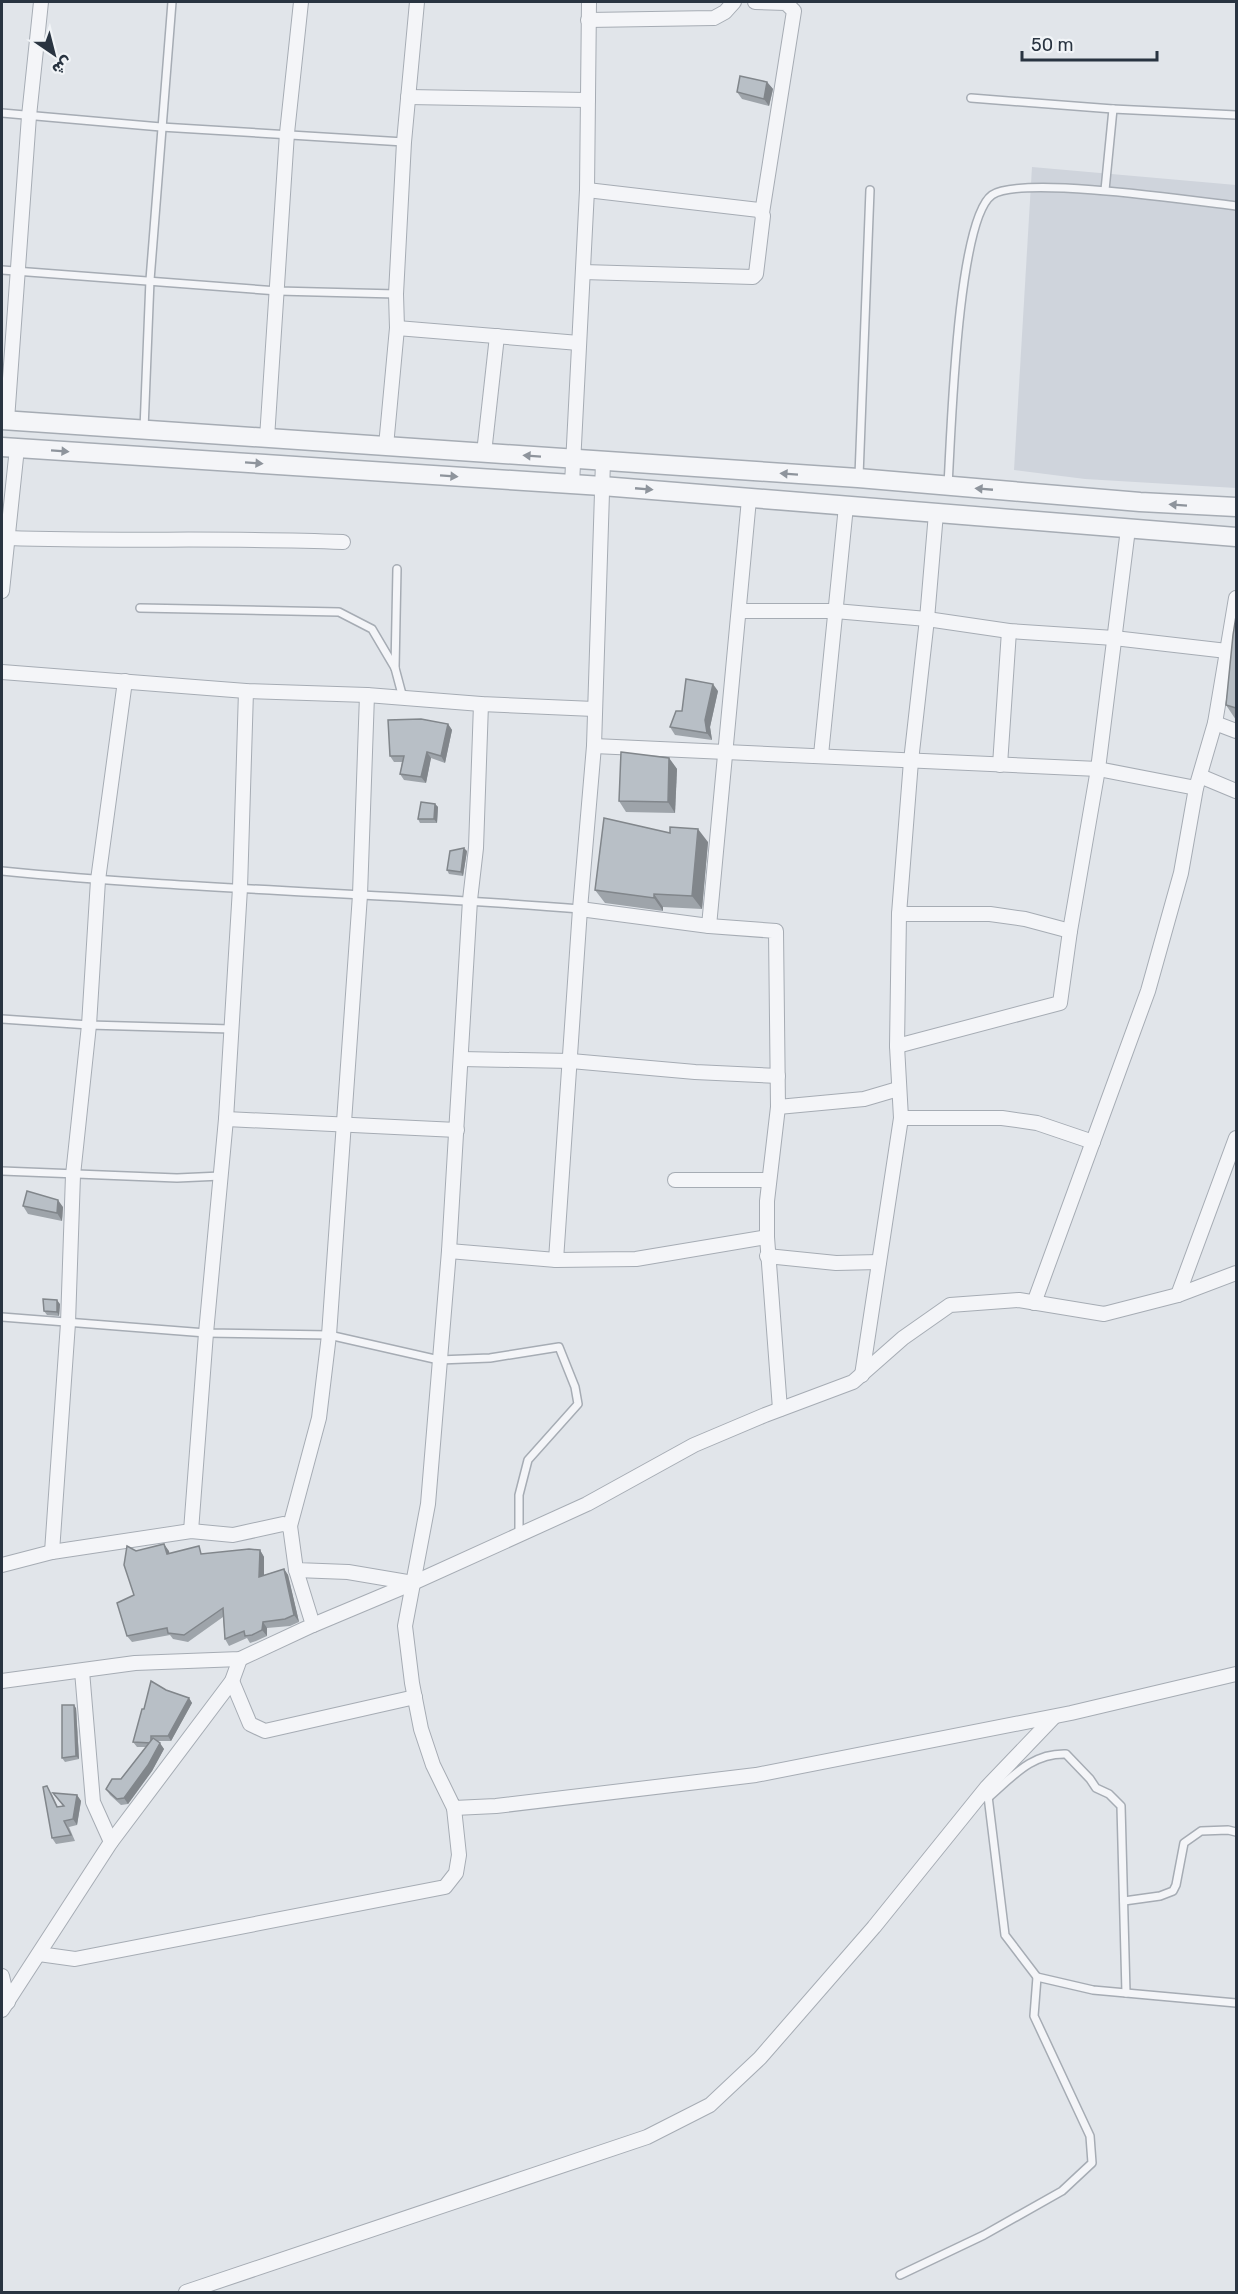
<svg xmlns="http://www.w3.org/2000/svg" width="1238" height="2294" viewBox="0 0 1238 2294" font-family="Rubik,Cairo,sans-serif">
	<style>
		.built { fill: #cfd4dc }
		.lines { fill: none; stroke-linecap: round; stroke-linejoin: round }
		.service-casing { stroke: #a6acb4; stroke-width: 10 }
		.minor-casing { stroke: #a6acb4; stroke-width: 16 }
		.tertiary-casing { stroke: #a6acb4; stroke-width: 21 }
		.service { stroke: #f4f5f8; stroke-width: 7 }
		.minor { stroke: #f4f5f8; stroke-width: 14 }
		.tertiary { stroke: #f4f5f8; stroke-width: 18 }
		.wall { fill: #9ea4aa }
		.shaded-wall { fill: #81868b }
		.building { fill: #b8bfc6; stroke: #81868b; stroke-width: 1.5 }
		.oneway { fill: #8e949c }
	</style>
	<rect width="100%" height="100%" fill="#e1e5ea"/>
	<!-- built -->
	<polygon class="built" points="1032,167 1236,185 1236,488 1085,479 1014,470"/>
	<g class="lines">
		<!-- service casing -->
		<g class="service-casing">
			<g id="service">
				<polyline points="971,98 1113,109"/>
				<polyline points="2,113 161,127 404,142"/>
				<polyline points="1105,190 1113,109 1236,115"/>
				<polyline points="2,270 278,291 396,294"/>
				<polyline points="144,429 150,280 172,2"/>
				<polyline points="859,476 870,190"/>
				<path d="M948 485C951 437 957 220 992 195 1021 175 1195 201 1236 206"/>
				<polyline points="140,608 339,612 372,629 395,668 403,698"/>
				<polyline points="395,668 397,569"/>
				<path d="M2 871C194 890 387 893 580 909"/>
				<polyline points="2,1019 89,1025 231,1029"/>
				<polyline points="2,1171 177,1178 221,1176"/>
				<polyline points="2,1317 206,1333 329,1335 439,1360 490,1358 559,1347 575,1387 578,1404 528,1460 519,1495 519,1536"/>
				<polyline points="987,1788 1005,1935 1037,1977 1093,1990 1236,2003"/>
				<path d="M989 1797C1013 1776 1032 1753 1066 1754L1090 1779 1096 1788 1109 1794 1121 1806 1126 1993"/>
				<polyline points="1124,1901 1160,1896 1173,1891 1176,1885 1184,1843 1201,1831 1228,1830 1236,1832"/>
				<polyline points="900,2275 984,2235 1062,2191 1092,2163 1090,2136 1034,2016 1037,1977"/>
			</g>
		</g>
		<!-- minor casing -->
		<g class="minor-casing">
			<g id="minor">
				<polyline points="755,2 786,3 794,11 762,213"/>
				<polyline points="588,20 714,18 725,12 734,2"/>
				<polyline points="408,97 588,100"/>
				<polyline points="583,272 753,277 756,274 763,216 759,210 587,190"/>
				<polyline points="397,328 579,343"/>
				<polyline points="7,420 29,116 41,2"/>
				<polyline points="267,438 287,133 301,2"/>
				<polyline points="386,446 397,328 396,294 404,142 417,2"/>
				<polyline points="484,453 497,336"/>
				<polyline points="572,484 587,190 589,2"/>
				<path d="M9 538C120 542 231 537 343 542"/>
				<polyline points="2,591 17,448"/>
				<polyline points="740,611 835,611 927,619 1009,631 1114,638 1227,651"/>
				<polyline points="2,672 246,691 367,695 481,704 594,709"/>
				<polyline points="481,704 476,848 470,900 449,1251 428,1504 405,1626 412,1683 421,1729 433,1765 454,1808 496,1806 756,1775 1071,1713 1236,1674"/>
				<polyline points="1215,723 1236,731"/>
				<polyline points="594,746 1098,769 1196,788"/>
				<polyline points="821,755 846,506"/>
				<polyline points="1000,765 1009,631"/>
				<polyline points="1200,776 1236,791"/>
				<polyline points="580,909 709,926 776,931 778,1107 767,1201 767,1237 780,1409"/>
				<polyline points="899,914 990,914 1025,919 1070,931"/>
				<polyline points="709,926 749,499"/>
				<polyline points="897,1046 1060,1003 1070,931 1098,769 1128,529"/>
				<polyline points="461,1059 571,1061 695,1072 778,1076"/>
				<polyline points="778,1107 864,1099 898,1089"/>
				<polyline points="901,1118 1002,1118 1037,1123 1093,1142"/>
				<polyline points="226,1119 457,1130"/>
				<polyline points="675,1180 769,1180"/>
				<polyline points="449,1251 556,1260 636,1259 767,1237"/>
				<polyline points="767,1256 836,1263 879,1262"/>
				<polyline points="556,1260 580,909 594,746 603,461"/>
				<polyline points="1178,1295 1236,1138"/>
				<polyline points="1034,1303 1148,991 1181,873 1196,788 1215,723 1236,598"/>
				<polyline points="862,1375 901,1118 897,1046 899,914 911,761 927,619 936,513"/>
				<polyline points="290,1526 319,1418 329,1335 360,895 367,695"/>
				<polyline points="191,1531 206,1333 226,1119 240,888 246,691"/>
				<polyline points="52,1552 68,1323 73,1175 89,1025 98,880 125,681"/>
				<polyline points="2,1565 52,1552 191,1531 233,1535 283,1524 290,1526 296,1570 348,1572 413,1583"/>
				<polyline points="313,1625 413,1583 587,1504 694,1445 765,1415 853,1382 903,1338 950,1305 1019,1300 1104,1314 1178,1295 1236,1273"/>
				<polyline points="82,1671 93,1802 111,1842"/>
				<polyline points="2,1681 135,1663 240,1659 313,1625 296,1570"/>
				<polyline points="232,1681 250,1724 265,1731 415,1697"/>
				<polyline points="39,1954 75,1959 445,1887 456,1873 459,1855 454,1808"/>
				<polyline points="2,1976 8,2002"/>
				<polyline points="2,2010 111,1842 232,1681 240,1659"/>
				<polyline points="186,2292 647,2137 710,2105 760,2058 874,1927 987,1787 1054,1717"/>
			</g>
		</g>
		<!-- tertiary casing -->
		<g class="tertiary-casing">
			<g id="tertiary">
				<polyline points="2,420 858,478 1140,502 1236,507"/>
				<polyline points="2,447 602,486 1236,537"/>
			</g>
		</g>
		<!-- service -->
		<use href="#service" class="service"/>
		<!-- minor -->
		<use href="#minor" class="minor"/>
		<!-- tertiary -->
		<use href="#tertiary" class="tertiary"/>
	</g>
	<!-- wall -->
	<g class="wall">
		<polygon points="767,82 773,89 769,106 742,99 737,92"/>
		<polygon points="1236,616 1236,720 1226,705"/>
		<polygon points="718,691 710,727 712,740 675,735 670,727 682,711"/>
		<polygon points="448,724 452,730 445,763 431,758 426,783 404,780 400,774 402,762 394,762 390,756"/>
		<polygon points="669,758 677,769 675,813 626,812 619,801"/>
		<polygon points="435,804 438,807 437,823 420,823 418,819"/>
		<polygon points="708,842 702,909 663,907 663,911 605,903 595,890"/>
		<polygon points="467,851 463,876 449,874 447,870"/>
		<polygon points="23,1206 63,1207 62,1221 28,1214"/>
		<polygon points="60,1304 59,1316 47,1315 44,1311"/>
		<polygon points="260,1550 264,1557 264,1575 284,1569 288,1575 299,1622 290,1626 267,1628 267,1636 256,1641 250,1643 247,1638 229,1646 225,1639 223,1617 188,1642 173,1639 170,1635 132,1642 127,1636 134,1595 136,1551 169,1551 169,1553 204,1554"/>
		<polygon points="166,1690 189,1698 192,1703 171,1741 157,1741 164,1749 152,1771 128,1804 121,1805 110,1795 106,1789 121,1779 146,1747 137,1747 133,1742 144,1709"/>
		<polygon points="76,1708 79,1759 65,1762 62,1758"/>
		<polygon points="51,1792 58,1807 63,1806 53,1793 77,1795 81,1801 77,1825 69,1827 75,1841 56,1844 52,1838"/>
	</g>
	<!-- shaded-wall -->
	<g class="shaded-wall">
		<polygon points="767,82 773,89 769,106 764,99"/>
		<polygon points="713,684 718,691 710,727 712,740 707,733 705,720"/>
		<polygon points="448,724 452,730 445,763 441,756"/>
		<polygon points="427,752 431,758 426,783 421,777"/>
		<polygon points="669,758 677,769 675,813 668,802"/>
		<polygon points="435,804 438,807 437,823 434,819"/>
		<polygon points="698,829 708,842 702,909 692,896"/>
		<polygon points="464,848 467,851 463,876 461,872"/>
		<polygon points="654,894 663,907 663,911 654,898"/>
		<polygon points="58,1200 63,1207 62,1221 57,1213"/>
		<polygon points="57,1300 60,1304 59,1316 57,1312"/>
		<polygon points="164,1544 169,1551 171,1561 167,1554"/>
		<polygon points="260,1550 264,1557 264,1584 259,1577"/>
		<polygon points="284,1569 288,1575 299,1622 294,1615"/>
		<polygon points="263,1622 267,1628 267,1636 262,1630"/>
		<polygon points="189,1698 192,1703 171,1741 168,1736"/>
		<polygon points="74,1705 76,1708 79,1759 76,1756"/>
		<polygon points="160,1743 164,1749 152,1771 128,1804 124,1798"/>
		<polygon points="77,1795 81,1801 77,1825 73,1819"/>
	</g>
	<!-- building -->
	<g class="building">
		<polygon points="740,76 767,82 764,99 737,92"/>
		<polygon points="1236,616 1236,708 1226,705 1233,635"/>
		<polygon points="686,679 713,684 705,720 707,733 670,727 676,711 682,711"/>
		<polygon points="421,719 448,724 441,756 427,752 421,777 400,774 404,756 390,756 388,720"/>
		<polygon points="621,752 669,758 668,802 619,801"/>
		<polygon points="421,802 435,804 434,819 418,819"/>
		<polygon points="604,818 670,833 670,827 698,829 692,896 654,894 654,898 595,890"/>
		<polygon points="464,848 461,872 447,870 450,851"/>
		<polygon points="27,1191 58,1200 57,1213 23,1206"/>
		<polygon points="43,1299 57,1300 57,1312 44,1311"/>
		<polygon points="164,1544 167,1554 199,1546 201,1554 249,1549 260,1550 259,1577 284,1569 294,1615 285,1619 263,1622 262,1630 252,1635 245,1636 244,1631 225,1639 223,1608 184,1635 168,1633 167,1628 127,1636 117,1603 134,1595 124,1565 127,1546 136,1551"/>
		<polygon points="151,1681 166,1690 189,1698 168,1736 151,1736 151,1743 133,1742 142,1709 144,1709"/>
		<polygon points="62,1705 74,1705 76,1756 62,1758"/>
		<polygon points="153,1738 160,1743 148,1765 124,1798 117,1799 106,1789 112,1779 121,1779"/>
		<polygon points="47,1786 57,1807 64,1806 53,1793 77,1795 73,1819 64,1821 71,1835 52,1838 43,1787"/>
	</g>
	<!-- one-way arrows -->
	<defs><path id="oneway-solid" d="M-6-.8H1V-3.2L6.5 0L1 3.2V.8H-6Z" transform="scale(1.5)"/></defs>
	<g class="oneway">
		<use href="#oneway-solid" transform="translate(60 451) rotate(4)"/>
		<use href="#oneway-solid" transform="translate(532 456) rotate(-176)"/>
		<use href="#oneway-solid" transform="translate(254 463) rotate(4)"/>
		<use href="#oneway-solid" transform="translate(789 474) rotate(-176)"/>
		<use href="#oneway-solid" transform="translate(449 476) rotate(4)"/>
		<use href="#oneway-solid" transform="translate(644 489) rotate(5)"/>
		<use href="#oneway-solid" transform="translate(984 489) rotate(-175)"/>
		<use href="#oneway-solid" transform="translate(1178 505) rotate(-176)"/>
	</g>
	<!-- border -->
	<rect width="1238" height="2294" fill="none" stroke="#293441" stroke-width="6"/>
	<!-- north arrow -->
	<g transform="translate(54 54) rotate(145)" stroke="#f1f4f7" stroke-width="4.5" paint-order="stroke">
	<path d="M0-4.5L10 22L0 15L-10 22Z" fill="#293441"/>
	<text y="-9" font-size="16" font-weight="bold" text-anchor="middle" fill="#293441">ش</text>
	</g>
	<!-- scale -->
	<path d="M1022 51v9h135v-9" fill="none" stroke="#293441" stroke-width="3"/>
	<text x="1031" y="51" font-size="18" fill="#293441" stroke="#f1f4f7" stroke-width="4.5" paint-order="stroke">50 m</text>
</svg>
